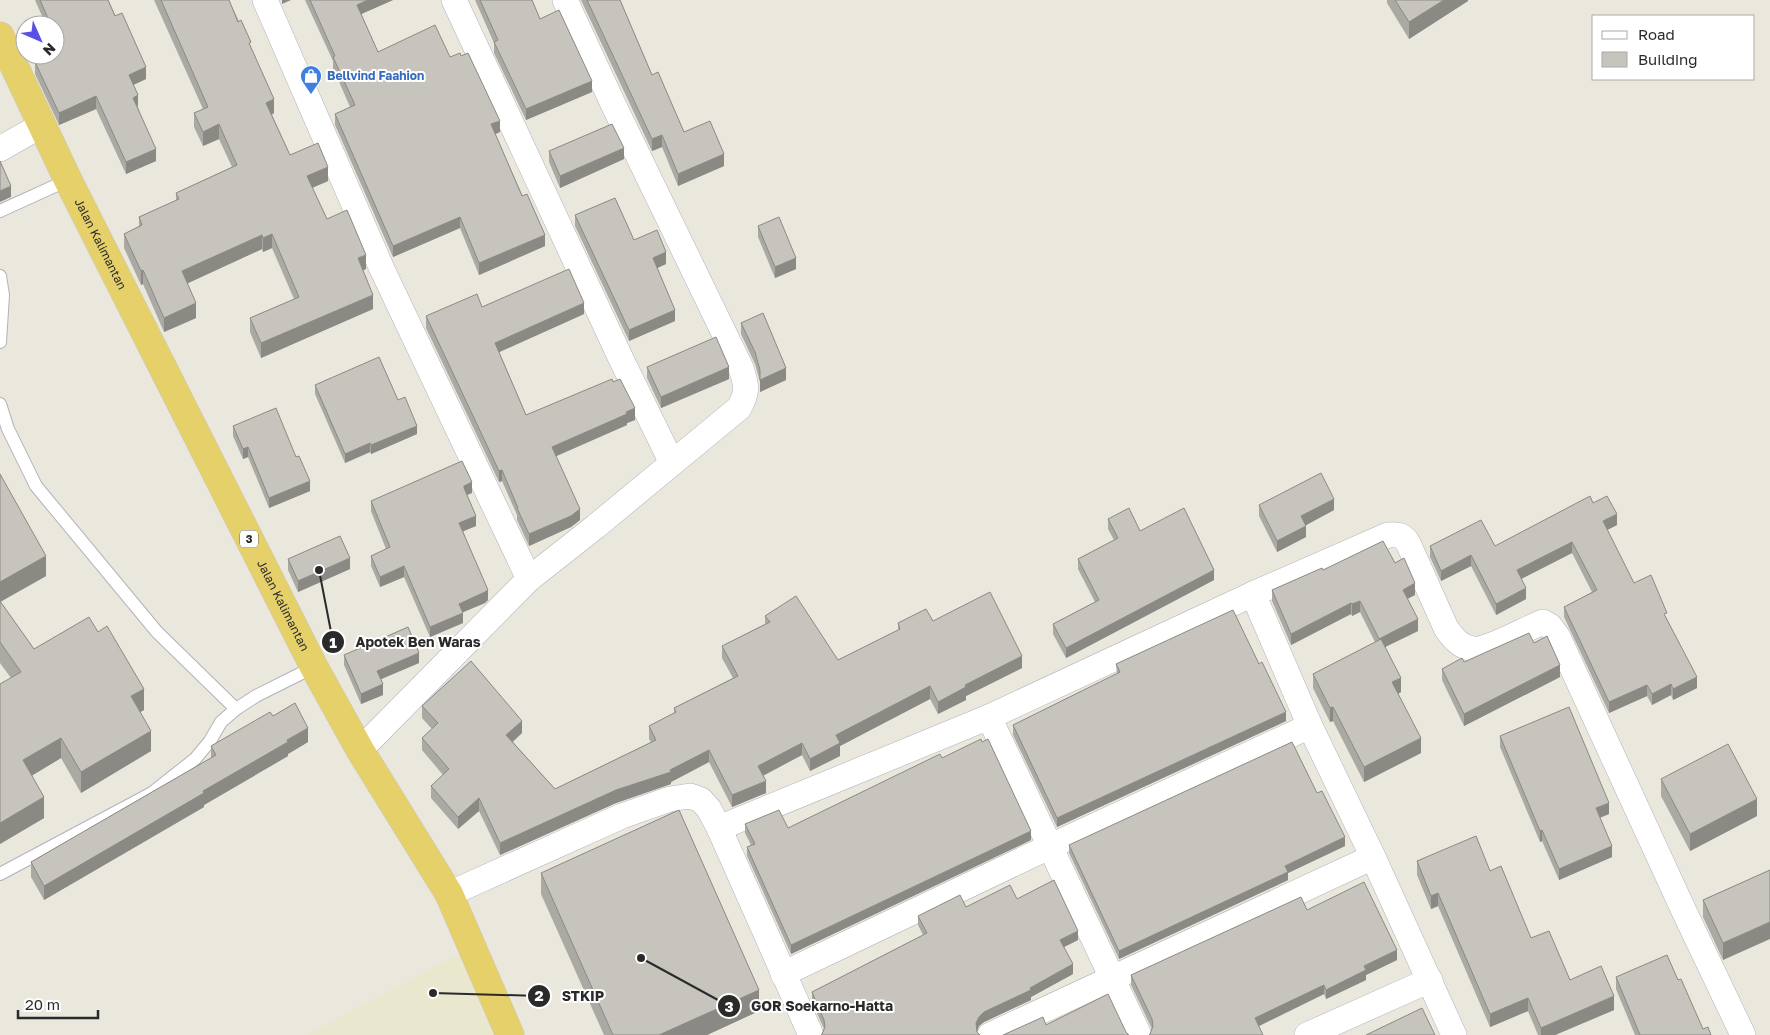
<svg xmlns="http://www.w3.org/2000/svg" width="1770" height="1035" viewBox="0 0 1770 1035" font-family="'Golos Text',sans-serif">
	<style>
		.education { fill: #eae7cf }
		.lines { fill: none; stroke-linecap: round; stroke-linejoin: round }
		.service-casing { stroke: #b2b1bc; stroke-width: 14 }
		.minor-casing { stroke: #b2b1bc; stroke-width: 26 }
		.trunk-casing { stroke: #c8c8c8; stroke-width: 29 }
		.service { stroke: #fff; stroke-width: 12 }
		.minor { stroke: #fff; stroke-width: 25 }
		.trunk { stroke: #e5d06a; stroke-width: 28 }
		.wall { fill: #aaa9a3 }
		.shaded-wall { fill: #8b8984 }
		.building { fill: #c6c4bd; stroke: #8b8984 }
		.labels { text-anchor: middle; stroke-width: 4; stroke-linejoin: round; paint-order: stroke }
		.shield { fill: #fff; stroke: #6a6a6a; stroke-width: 1 }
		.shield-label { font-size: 11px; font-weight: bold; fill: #2a2a2a }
		.shop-label { font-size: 12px; font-weight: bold; fill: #366cbe; stroke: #fff; text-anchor: start }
		.street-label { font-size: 12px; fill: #2a2a2a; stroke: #fff }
		.leader { fill: none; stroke: #2a2a2a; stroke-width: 2 }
		.callout-dot { fill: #2a2a2a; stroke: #fff; stroke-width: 2 }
		.mark-label { font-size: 15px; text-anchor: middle; font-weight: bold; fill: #fff }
		.callout-label { font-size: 14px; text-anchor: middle; font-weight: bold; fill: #2a2a2a; stroke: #fff; stroke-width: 4; stroke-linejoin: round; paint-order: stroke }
	</style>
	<rect width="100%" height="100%" fill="#eae8dd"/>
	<!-- education -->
	<polygon class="education" points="463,952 500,1035 306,1035"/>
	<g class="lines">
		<!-- service casing -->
		<g class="service-casing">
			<g id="service">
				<polyline points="0,211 68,180"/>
				<polyline points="0,276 3,295 0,342"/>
				<polyline points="0,404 8,429 36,486 157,632 236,709"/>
				<polyline points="0,874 152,793 195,759 210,741 221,722 236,709 256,696 314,667"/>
			</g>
		</g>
		<!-- minor casing -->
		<g class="minor-casing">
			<g id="minor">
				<polyline points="265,0 382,269 529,579"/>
				<polyline points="454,0 622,361 672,463"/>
				<polyline points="0,149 42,125"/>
				<polyline points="989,717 1139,1035"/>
				<path d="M360 750 529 579 595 527 739 408C748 392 747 386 741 368L614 106 565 0"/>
				<path d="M719 828 989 717 1253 594 1388 535C1398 534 1403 535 1408 543L1446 628C1453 638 1460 647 1473 649 1487 651 1527 628 1543 622L1550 626 1558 637 1683 909 1743 1035"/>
				<polyline points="1373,857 1454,1035"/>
				<polyline points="449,894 622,816 670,799 690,796 701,800 709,809 719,828 811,1035"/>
				<polyline points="783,974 1051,846 1310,726"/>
				<polyline points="990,1035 1373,857 1310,726 1253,594"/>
				<polyline points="1307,1035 1430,980"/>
			</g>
		</g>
		<!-- trunk casing -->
		<g class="trunk-casing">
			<g id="trunk">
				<path id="s1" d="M0 36 68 180 314 667 360 750 449 894 510 1035"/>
			</g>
		</g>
		<!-- service -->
		<use href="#service" class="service"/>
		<!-- minor -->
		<use href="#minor" class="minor"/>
		<!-- trunk -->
		<use href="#trunk" class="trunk"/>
	</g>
	<!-- wall -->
	<g class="wall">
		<polygon points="35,0 108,0 146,79 133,85 138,107 156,161 126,174 96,109 59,125 35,74 35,62 55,55 55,25 46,25"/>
		<polygon points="154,0 229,0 251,47 274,113 272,115 290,155 328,181 312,188 327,219 366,269 363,270 373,309 261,358 250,332 250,318 294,299 272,248 263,252 262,249 187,283 196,318 164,332 143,284 141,285 124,248 124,234 139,226 139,217 176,201 176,193 232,167 219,139 203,146 194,127 194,113 203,109"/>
		<polygon points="305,0 393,0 361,14 378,52 450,57 500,132 495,134 545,246 479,275 460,228 393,257 335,125 335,114 350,107 333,68 333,61"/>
		<polygon points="475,0 532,0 540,19 592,92 526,120 494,53 494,43"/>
		<polygon points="581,0 620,0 652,75 684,132 724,166 678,186 662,147 652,151"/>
		<polygon points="1387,0 1468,0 1468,1 1409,39 1387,3"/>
		<polygon points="549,151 624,159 560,188 549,162"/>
		<polygon points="575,215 634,240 666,264 657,268 675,321 629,341 575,226"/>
		<polygon points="758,226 796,269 775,278 758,237"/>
		<polygon points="482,307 584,314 499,352 526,415 635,420 627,423 627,425 556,456 580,520 571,527 529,546 517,520 517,515 502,481 499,482 426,328 426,316"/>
		<polygon points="741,323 786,380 760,392 760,382 755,364 741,334"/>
		<polygon points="647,367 729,379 661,408 647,378"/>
		<polygon points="315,385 398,400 417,434 371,454 370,452 345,463 315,394"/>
		<polygon points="233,426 310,491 269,508 248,457 243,459 233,436"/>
		<polygon points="0,474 46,576 0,602 34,649 144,710 140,712 151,751 81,793 61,758 31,776 44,818 0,844 11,678 0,663"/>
		<polygon points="472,493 467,495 476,526 463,531 488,600 485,603 462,612 463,623 430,637 404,577 380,587 371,566 371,556 386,549 371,511 371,501"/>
		<polygon points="1593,503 1617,525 1607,530 1634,583 1667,619 1697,688 1673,700 1671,695 1652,705 1647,696 1609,713 1564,617 1564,607 1592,592 1572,553 1521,579 1526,599 1496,615 1471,566 1441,581 1430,557 1430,546 1495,546"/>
		<polygon points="1259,505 1334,510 1305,525 1306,537 1277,552 1259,516"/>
		<polygon points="1108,519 1140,531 1214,580 1066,658 1053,634 1053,624 1095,602 1078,569 1078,559 1114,540 1108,529"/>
		<polygon points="288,559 350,569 298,592 288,570"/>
		<polygon points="1395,563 1415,595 1407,599 1418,631 1385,647 1401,692 1398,694 1421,753 1364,782 1333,721 1330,722 1313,688 1313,674 1375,642 1360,612 1352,616 1351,614 1291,645 1272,601 1272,590 1323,570"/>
		<polygon points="765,616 838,660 898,630 898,623 933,621 1022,668 966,696 966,700 938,714 930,699 840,746 840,756 810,771 802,755 763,776 766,793 732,807 709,762 671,782 671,784 616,803 500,855 479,811 458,829 431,798 431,786 443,775 422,750 422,738 432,729 422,718 422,706 522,733 513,742 555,789 651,742 649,739 649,726 674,713 674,708 733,678 722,658 722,646 765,624"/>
		<polygon points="1534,643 1560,677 1464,726 1442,680 1442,669"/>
		<polygon points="344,655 419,663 380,679 383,695 361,704 344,665"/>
		<polygon points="1116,664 1286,721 1057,827 1013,735 1013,725 1117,674"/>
		<polygon points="273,716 308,742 288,754 288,756 204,805 204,807 44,900 31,877 31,862 211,758 211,746"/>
		<polygon points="1500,736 1609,814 1600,818 1612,857 1559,880 1542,841 1540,842 1500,747"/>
		<polygon points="942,758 1031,840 791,954 747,856 747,847 751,845 745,833 745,824 788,828"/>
		<polygon points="1661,779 1757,816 1690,851 1661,796"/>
		<polygon points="1317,793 1345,846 1288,873 1288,880 1119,959 1069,853 1069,845"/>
		<polygon points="1417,861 1490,871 1531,938 1570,980 1614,1010 1555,1035 1538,1035 1528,1011 1490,1027 1438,906 1431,909 1417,875"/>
		<polygon points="1770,870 1723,960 1703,917 1703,900"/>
		<polygon points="541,873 759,1011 707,1035 604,1035 541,894"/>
		<polygon points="1017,899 1078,940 1064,947 1073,974 1031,997 1031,1000 984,1022 979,1026 977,1032 822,1034 824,1029 812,1002 812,992 923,935 918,925 918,916"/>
		<polygon points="1307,910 1397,960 1366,975 1366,980 1326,999 1324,994 1259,1026 1150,1034 1152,1029 1131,985 1131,975"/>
		<polygon points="1616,977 1678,980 1703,1029 1711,1035 1635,1035 1616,989"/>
	</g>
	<!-- shaded-wall -->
	<g class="shaded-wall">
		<polygon points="282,0 291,0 282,4"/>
		<polygon points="368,0 393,0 357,16 357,5"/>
		<polygon points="1444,0 1468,0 1468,1 1409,39 1409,22"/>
		<polygon points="146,67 146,79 129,87 129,75"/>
		<polygon points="592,81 592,92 526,120 526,109"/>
		<polygon points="138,95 138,107 133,98"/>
		<polygon points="96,96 96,109 59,125 59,113"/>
		<polygon points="274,99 274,113 266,117 266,103"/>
		<polygon points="500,121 500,132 491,136 491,124"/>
		<polygon points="219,124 219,139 203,146 203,132"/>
		<polygon points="662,135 662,147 652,151 652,139"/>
		<polygon points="624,148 624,159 560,188 560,176"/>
		<polygon points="156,149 156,161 126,174 126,162"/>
		<polygon points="724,154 724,166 678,186 678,174"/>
		<polygon points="328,167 328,181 307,190 307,176"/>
		<polygon points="11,186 11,197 0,202 0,191"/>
		<polygon points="460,217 460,228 393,257 393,246"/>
		<polygon points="272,234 272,248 263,252 263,238"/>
		<polygon points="262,235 262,249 182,286 182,271"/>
		<polygon points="545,235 545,246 479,275 479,263"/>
		<polygon points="666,252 666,264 653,270 653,258"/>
		<polygon points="366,255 366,269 358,272 358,258"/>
		<polygon points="796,258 796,269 775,278 775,267"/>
		<polygon points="143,270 143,284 141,285 141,271"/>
		<polygon points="373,295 373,309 261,358 261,343"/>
		<polygon points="196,303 196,318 164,332 164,318"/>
		<polygon points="584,303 584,314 495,354 495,343"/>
		<polygon points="675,310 675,321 629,341 629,330"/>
		<polygon points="729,367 729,379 661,408 661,397"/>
		<polygon points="786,368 786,380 760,392 760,380"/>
		<polygon points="635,408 635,420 627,423 627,425 552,458 552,447"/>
		<polygon points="417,426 417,434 371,454 371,445"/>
		<polygon points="370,443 370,452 345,463 345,454"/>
		<polygon points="248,447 248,457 243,459 243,449"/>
		<polygon points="502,470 502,481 499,482 499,471"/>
		<polygon points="310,481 310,491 269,508 269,498"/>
		<polygon points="472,482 472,493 464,496 464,486"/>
		<polygon points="1334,499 1334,510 1301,528 1301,516"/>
		<polygon points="580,509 580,520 571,527 529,546 529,534"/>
		<polygon points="1617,514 1617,525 1603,532 1603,521"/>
		<polygon points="476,516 476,526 459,533 459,523"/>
		<polygon points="1306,526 1306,537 1277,552 1277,541"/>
		<polygon points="1572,542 1572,553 1517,581 1517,570"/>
		<polygon points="1471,555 1471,566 1441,581 1441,571"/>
		<polygon points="46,556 46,576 0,602 0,582"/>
		<polygon points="350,558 350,569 298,592 298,581"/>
		<polygon points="404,566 404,577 380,587 380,577"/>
		<polygon points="1214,570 1214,580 1066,658 1066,648"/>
		<polygon points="1415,583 1415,595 1403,601 1403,590"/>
		<polygon points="1526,588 1526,599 1496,615 1496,604"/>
		<polygon points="488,590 488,600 485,603 459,614 459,604"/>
		<polygon points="1360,601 1360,612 1352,616 1352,604"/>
		<polygon points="1351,603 1351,614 1291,645 1291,634"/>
		<polygon points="463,613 463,623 430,637 430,627"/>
		<polygon points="1418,619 1418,631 1379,650 1379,639"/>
		<polygon points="419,653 419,663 377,681 377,671"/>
		<polygon points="1022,656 1022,668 966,696 966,700 938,714 938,702 965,685"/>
		<polygon points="1560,665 1560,677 1464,726 1464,714"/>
		<polygon points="1697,677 1697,688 1673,700 1673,689"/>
		<polygon points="1401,678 1401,692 1392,697 1392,682"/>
		<polygon points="383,684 383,695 361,704 361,694"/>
		<polygon points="1671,684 1671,695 1652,705 1652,694"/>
		<polygon points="1647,685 1647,696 1609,713 1609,702"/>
		<polygon points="930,686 930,699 840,746 840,756 810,771 810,759 836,735"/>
		<polygon points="144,689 144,710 131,717 131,696"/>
		<polygon points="1333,707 1333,721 1330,722 1330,708"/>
		<polygon points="1286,712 1286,721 1057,827 1057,818"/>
		<polygon points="522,721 522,733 506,747 506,735"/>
		<polygon points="308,728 308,742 288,754 288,756 204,805 204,807 44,900 44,886"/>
		<polygon points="151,731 151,751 81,793 81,772"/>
		<polygon points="61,738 61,758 23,781 23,760"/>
		<polygon points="1421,738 1421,753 1364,782 1364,767"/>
		<polygon points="802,743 802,755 758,778 758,766"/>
		<polygon points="709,750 709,762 671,782 671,784 616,803 500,855 500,843 616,790 670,770"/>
		<polygon points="766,781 766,793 732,807 732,795"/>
		<polygon points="44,797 44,818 0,844 0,823"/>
		<polygon points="479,798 479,811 458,829 458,817"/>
		<polygon points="1757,799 1757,816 1690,851 1690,834"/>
		<polygon points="1609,803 1609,814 1596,819 1596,808"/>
		<polygon points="1542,830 1542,841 1540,842 1540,831"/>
		<polygon points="1031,831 1031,840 791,954 791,945"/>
		<polygon points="1345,837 1345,846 1288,873 1288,880 1119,959 1119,951 1285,866"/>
		<polygon points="1612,846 1612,857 1559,880 1559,869"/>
		<polygon points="1438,893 1438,906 1431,909 1431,896"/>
		<polygon points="1770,922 1770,939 1723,960 1723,943"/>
		<polygon points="1078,931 1078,940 1060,949 1060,940"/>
		<polygon points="1397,950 1397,960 1366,975 1366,980 1326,999 1326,990 1364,966"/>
		<polygon points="1073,964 1073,974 1031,997 1031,1000 984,1022 979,1026 976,1033 976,1023 979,1017 984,1012"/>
		<polygon points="1324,985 1324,994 1255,1028 1255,1018"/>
		<polygon points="759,990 759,1011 707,1035 659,1035"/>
		<polygon points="1614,996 1614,1010 1555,1035 1541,1035 1541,1028"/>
		<polygon points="1528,998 1528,1011 1490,1027 1490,1014"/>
	</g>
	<!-- building -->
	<g class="building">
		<polygon points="40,0 108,0 115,16 122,13 146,67 129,75 138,95 133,98 156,149 126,162 96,96 59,113 35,62 49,55 55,55 55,43 59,42 55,33 55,25 51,25"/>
		<polygon points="161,0 229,0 238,22 241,20 251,42 249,43 274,99 266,103 290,155 318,143 328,167 307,176 327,219 347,210 366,255 358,258 373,295 261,343 250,318 299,297 272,234 263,238 262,235 182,271 196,303 164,318 143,270 141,271 124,234 142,225 139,217 179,199 176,193 237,165 219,124 203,132 194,113 208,107"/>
		<polygon points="310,0 368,0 357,5 378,52 435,25 450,57 460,53 461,56 468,53 500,121 491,124 522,196 527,194 545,235 479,263 460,217 393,246 335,114 355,105 333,57 335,56"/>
		<polygon points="480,0 532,0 540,19 559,10 592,81 526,109 494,42 498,40"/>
		<polygon points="587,0 620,0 652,75 658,72 684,132 710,121 724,154 678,174 662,135 652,139"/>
		<polygon points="1395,0 1444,0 1409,22"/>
		<polygon points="612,124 624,148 560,176 549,151"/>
		<polygon points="0,161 11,186 0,191"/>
		<polygon points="615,198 634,240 657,230 666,252 653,258 675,310 629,330 575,215"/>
		<polygon points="779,217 796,258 775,267 758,226"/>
		<polygon points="569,269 584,303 495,343 526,415 612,379 613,382 620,379 635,408 626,412 627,414 552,447 580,509 571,516 529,534 517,508 518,508 502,470 499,471 426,316 477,294 482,307"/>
		<polygon points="763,313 786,368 760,380 760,370 755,352 741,323"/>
		<polygon points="716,337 729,367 661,397 647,367"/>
		<polygon points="379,357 398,400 405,397 417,426 371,445 370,443 345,454 315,385"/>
		<polygon points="276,408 296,457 299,456 310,481 269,498 248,447 243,449 233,426"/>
		<polygon points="462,461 472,482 464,486 464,488 476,516 459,523 488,590 485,592 459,604 463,613 430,627 404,566 380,577 371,556 390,547 371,501"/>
		<polygon points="1321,473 1334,499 1301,516 1306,526 1277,541 1259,505"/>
		<polygon points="0,474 46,556 0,582"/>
		<polygon points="1590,496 1593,503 1607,496 1617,514 1603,521 1634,583 1651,575 1667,613 1664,614 1697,677 1673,689 1671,684 1652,694 1647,685 1609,702 1564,607 1597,590 1572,542 1517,570 1526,588 1496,604 1471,555 1441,571 1430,546 1481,520 1495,546"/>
		<polygon points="1129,508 1140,531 1184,508 1214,570 1066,648 1053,624 1099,600 1078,559 1118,538 1108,519"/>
		<polygon points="340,536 350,558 298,581 288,559"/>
		<polygon points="1383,541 1395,563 1404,558 1415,583 1403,590 1418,619 1379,639 1360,601 1352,604 1351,603 1291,634 1272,590 1322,568 1323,570"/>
		<polygon points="990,592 1022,656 965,685 966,687 938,702 930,686 836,735 840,743 810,759 802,743 758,766 766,781 732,795 709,750 670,770 671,772 616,790 500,843 479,798 458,817 431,786 449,769 422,738 438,723 422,706 471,661 522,721 506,735 555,789 656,740 649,726 676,712 674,708 738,676 722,646 770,622 765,616 796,596 838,660 900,629 898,623 926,609 933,621"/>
		<polygon points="0,601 34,649 89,617 98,632 107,626 144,689 131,696 151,731 81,772 61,738 23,760 44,797 0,823 0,684 21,672 0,642"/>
		<polygon points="1233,610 1259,664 1262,662 1286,712 1057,818 1013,725 1120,672 1116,664"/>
		<polygon points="408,627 419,653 377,671 383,684 361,694 344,655"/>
		<polygon points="1529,633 1534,643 1547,636 1560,665 1464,714 1442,669 1462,658 1464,662"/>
		<polygon points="1381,639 1401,678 1392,682 1421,738 1364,767 1333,707 1330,708 1313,674"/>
		<polygon points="295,703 308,728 287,740 288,742 203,791 204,793 44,886 31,862 216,755 211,746 270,712 273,716"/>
		<polygon points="1569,707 1609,803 1596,808 1612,846 1559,869 1542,830 1540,831 1500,736"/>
		<polygon points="981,739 982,742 988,739 1031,831 791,945 747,847 755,844 745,824 779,810 788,828 940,754 942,758"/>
		<polygon points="1292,742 1317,793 1322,791 1345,837 1285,866 1288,872 1119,951 1069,845"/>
		<polygon points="1728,744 1757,799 1690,834 1661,779"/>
		<polygon points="679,810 759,990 659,1035 613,1035 541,873"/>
		<polygon points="1476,836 1490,871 1501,866 1531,938 1549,931 1570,980 1601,966 1614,996 1541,1028 1528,998 1490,1014 1438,893 1431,896 1417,861"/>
		<polygon points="1770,870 1770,922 1723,943 1703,900"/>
		<polygon points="1054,880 1078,931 1060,940 1073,964 1030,988 1031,990 984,1012 979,1017 976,1023 977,1032 980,1035 821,1035 822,1034 825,1027 824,1020 812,992 927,933 918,916 960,895 966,907 1010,885 1017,899"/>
		<polygon points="1364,882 1397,950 1364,966 1366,970 1326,990 1324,985 1255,1018 1263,1035 1149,1035 1150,1034 1153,1026 1152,1019 1131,975 1301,897 1307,910"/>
		<polygon points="1667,955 1678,980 1681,979 1703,1029 1708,1027 1711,1035 1640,1035 1616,977"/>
		<polygon points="1108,994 1126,1032 1129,1035 1003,1035 1043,1017 1046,1025"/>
		<polygon points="1422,1008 1435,1035 1366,1035"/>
	</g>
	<!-- icons -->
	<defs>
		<g id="shop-pin" transform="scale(1.125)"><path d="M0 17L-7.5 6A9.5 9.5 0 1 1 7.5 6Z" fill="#3f7fe0" stroke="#fff"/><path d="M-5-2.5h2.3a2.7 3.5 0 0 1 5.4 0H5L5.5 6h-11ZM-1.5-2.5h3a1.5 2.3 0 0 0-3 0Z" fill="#fff"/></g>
	</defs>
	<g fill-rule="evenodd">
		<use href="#shop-pin" x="311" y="76"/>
	</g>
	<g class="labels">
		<!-- shield labels -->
		<rect class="shield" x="240" y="530.5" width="18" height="17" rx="4"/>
		<g class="shield-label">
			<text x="249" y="543">3</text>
		</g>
		<!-- shop labels -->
		<g class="shop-label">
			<text x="327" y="80">Bellvind Faahion</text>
		</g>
		<!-- street labels -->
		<g class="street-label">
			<text dy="4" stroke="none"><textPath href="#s1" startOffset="231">Jalan Kalimantan</textPath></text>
			<text dy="4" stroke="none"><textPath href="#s1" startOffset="636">Jalan Kalimantan</textPath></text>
		</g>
	</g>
	<!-- callouts -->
	<path class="leader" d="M319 570L333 642M433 993L539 996M641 958L729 1006"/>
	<g class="callout-dot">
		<circle cx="319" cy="570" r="5"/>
		<circle cx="433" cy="993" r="5"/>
		<circle cx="641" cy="958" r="5"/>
		<circle cx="333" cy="642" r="12"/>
		<circle cx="539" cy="996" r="12"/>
		<circle cx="729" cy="1006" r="12"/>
	</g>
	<g class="mark-label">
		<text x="333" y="648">1</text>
		<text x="539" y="1001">2</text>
		<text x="729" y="1012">3</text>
	</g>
	<g class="callout-label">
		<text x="418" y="647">Apotek Ben Waras</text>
		<text x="583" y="1001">STKIP</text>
		<text x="822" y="1011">GOR Soekarno-Hatta</text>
	</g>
	<!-- legend -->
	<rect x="1592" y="15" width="162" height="65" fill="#ffffff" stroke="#aaaaaa"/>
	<rect x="1602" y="31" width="25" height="8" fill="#ffffff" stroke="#aaaaaa"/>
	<text x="1638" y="40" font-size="15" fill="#2a2a2a">Road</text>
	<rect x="1602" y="52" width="25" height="15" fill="#c6c4bd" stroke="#aaaaaa"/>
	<text x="1638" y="65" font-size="15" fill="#2a2a2a">Building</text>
	<!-- north arrow -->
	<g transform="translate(40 40) rotate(135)"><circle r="24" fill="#ffffff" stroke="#aaaaaa"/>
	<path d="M0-4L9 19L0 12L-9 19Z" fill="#5851e4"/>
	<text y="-8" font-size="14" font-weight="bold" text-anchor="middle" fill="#2a2a2a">N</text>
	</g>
	<!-- scale -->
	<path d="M18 1010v8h80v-8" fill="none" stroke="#2a2a2a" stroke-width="2.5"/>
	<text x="25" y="1010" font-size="15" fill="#2a2a2a" stroke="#ffffff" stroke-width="4" paint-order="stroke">20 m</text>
</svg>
